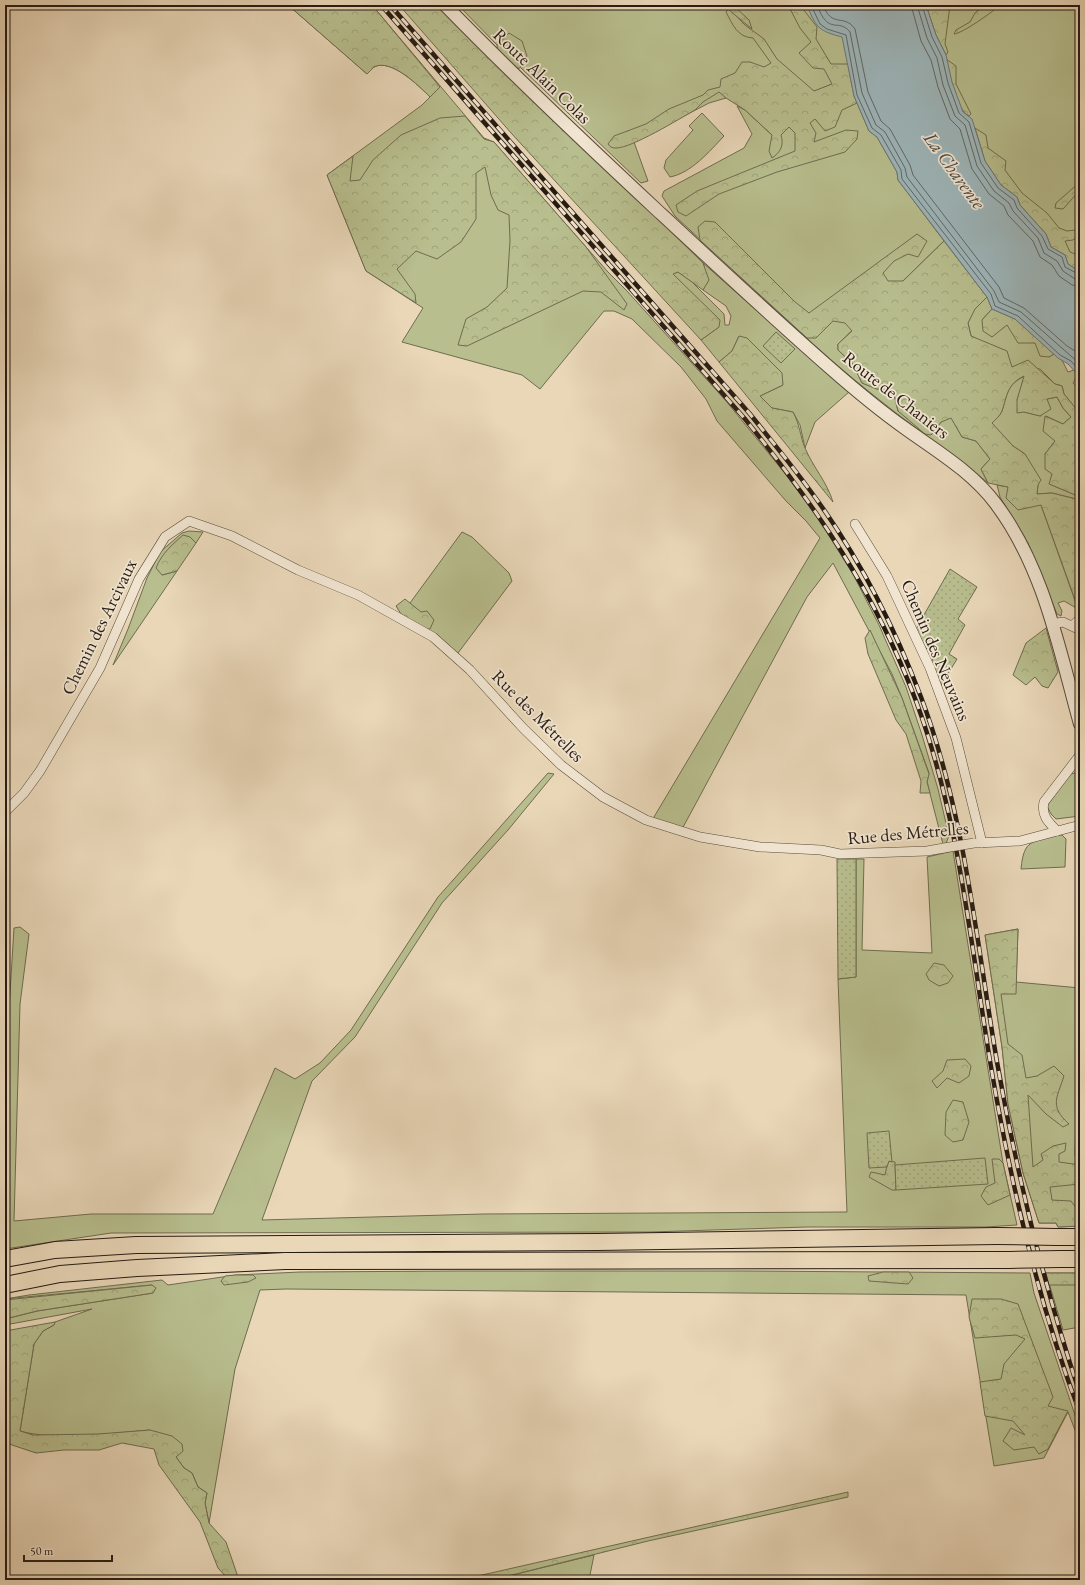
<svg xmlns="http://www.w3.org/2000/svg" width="1085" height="1585" viewBox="0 0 1085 1585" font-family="'EB Garamond',serif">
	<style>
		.grass { fill: #b8be8e; stroke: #6f6c50 }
		.forest { fill: url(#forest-crowns); stroke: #6f6c50 }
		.wetland { fill: url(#wetland-marsh); stroke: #6f6c50 }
		.garden { fill: url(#garden-dots); stroke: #6f6c50 }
		.water { fill: #9db6ba; stroke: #6d7877 }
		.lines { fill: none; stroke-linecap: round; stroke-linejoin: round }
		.shore { stroke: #626866; stroke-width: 1 }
		.minor-casing { stroke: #574a3c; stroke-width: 10 }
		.tertiary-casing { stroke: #574a3c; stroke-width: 14 }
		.trunk-casing { stroke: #261b13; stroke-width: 18 }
		.minor { stroke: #f1e5d1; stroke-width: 9 }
		.tertiary { stroke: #f1e5d1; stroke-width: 12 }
		.trunk { stroke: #e9d7b8; stroke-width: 16 }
		.rail-casing { stroke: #261b13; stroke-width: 4.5 }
		.rail { stroke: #f1e5d1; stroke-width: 3; stroke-dasharray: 9; stroke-linecap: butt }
		.minor-bridge-casing { stroke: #574a3c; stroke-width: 10; stroke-linecap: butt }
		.trunk-bridge-casing { stroke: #261b13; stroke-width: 18; stroke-linecap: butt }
		.minor-bridge { stroke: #f1e5d1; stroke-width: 9 }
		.trunk-bridge { stroke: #e9d7b8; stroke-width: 16 }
		.labels { text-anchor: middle; stroke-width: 3.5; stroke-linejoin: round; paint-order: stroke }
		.street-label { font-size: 18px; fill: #261b13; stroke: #f1e5d1 }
		.water-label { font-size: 19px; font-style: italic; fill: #4a4a45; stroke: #f1e5d1 }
	</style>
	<defs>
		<pattern id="forest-crowns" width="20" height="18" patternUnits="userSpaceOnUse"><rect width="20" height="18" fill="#b8be8e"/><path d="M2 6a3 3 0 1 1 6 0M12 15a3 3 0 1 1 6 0" fill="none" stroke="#9ea37a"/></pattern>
		<pattern id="wetland-marsh" width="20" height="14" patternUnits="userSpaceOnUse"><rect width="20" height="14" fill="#b8be8e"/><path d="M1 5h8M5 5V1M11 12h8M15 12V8" fill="none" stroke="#9ea37a"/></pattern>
		<pattern id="garden-dots" width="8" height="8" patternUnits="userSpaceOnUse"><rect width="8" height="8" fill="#b8be8e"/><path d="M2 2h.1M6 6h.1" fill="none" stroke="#9ea37a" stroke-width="1.8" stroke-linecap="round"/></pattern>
	</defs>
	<rect width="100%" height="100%" fill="#e9d7b8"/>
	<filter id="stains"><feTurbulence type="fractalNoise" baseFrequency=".005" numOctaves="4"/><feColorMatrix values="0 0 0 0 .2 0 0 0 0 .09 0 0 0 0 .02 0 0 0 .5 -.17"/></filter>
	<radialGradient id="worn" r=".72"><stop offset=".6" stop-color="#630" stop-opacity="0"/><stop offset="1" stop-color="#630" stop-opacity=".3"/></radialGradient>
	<!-- grass -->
	<g class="grass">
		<path d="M288 5H372L484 138 494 142 608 272 627 291 726 401 783 471 816 515 854 576 879 625 906 687 922 735 938 789 949 836 944 848 927 782 929 773 902 698 892 674 833 563 807 597 681 831 651 822 820 538 806 521 786 501 717 421 706 399 681 367 632 319 614 311H604L540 389 522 375 402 342 423 308 366 271 327 175 422 105 430 97C419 86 391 58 374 67 372 69 369 72 367 74Z"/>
		<polygon points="458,5 846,5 850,77 815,91 720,92 726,98 709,103 634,142 648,181 641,183 497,45"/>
		<polygon points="907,5 1080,5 1080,288 1004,205"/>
		<path d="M854 96 869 131 877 137 897 172 898 180 944 241 838 344V350L853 364 862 383 877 389 893 390 898 411 931 435 941 422 951 417 962 437 976 441 990 459 981 469 988 483C954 454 917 430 882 402 809 345 743 279 675 216L662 196 664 191 744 148 752 134 737 106 745 110 772 135Z"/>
		<path d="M702 113 724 136C709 152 691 173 670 177L664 168 666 160 693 130 689 126Z"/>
		<polygon points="703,263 849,392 815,422 805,448 800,425 793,412 772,408 760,396 783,385 739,336 732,351 719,362 701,340 719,327 673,274 678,272 691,281 724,314 725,325 729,325 731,316 726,306 703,290 708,281"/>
		<polygon points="987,297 992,309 982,320 1007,325 1035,343 1049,357 1054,354 1062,360 1068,372 1074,370 1078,375 1073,383 1080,389 1080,408 1077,410 1064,394 1062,386 1055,384 1040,369 1012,367 985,343 971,336 968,323 974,309"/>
		<path d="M1025 376 1017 400 1024 412 1041 416 1047 399 1057 397 1063 408 1071 417 1063 424 1046 416 1055 441 1045 454 1052 474 1050 484 1080 497V500L1052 493 1037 494 1038 485 1025 454 1013 446 991 423C995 420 1000 416 1002 411 1007 395 1007 384 1025 376Z"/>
		<polygon points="997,485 1008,487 1041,505 1078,609 1064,601 1058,603 1062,611 1061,616 1057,614 1028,543 1000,497"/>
		<polygon points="189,531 203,532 196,543 190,537 162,575 177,571 113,665 128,629 147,578 160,552 182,533"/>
		<polygon points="462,532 472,537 509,573 512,581 455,657 399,618"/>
		<polygon points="1080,772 1080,816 1056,819 1051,814 1047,806 1070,774"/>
		<polygon points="548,773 554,774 508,830 442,903 355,1037 312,1081 262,1220 483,1214 847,1212 838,979 856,977 856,859 864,859 862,950 932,953 927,857 953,851 1003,1163 1017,1225 985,1227 807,1227 650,1232 111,1233 5,1249 7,1041 14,928 20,927 29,934 20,1004 14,1221 91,1214 213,1214 275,1068 295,1079 320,1063 351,1030 438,897"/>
		<path d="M1058 835H1062L1066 839 1065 867 1021 869C1024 838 1032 843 1058 835Z"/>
		<polygon points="1018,929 1016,982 1080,988 1080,1226 1058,1227 1056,1223 1039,1223 1023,1173 1008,1104 1002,1047 985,935"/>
		<path d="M460 1271H741L1030 1273 1034 1293 1080 1430V1443L1068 1412 1044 1458 994 1466 966 1295 286 1289 260 1290 235 1369 209 1523 205 1503 207 1493 198 1487 192 1473 184 1468 176 1457 150 1430C114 1433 54 1441 20 1431L34 1344 43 1331 54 1325 55 1322 92 1309 5 1325V1319L37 1311 153 1293 152 1285 5 1299 29 1295 162 1280 168 1285 236 1275 300 1272Z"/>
		<polygon points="1046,1273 1080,1273 1080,1327 1063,1330"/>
		<polygon points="594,1555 590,1575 592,1580 492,1580"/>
	</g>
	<!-- forest -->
	<g class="forest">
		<path d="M288 5H372L440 87 430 97C419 86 391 58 374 67 372 69 369 72 367 74Z"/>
		<polygon points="399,5 440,5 703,263 709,280 703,290 678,272 673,274 720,320 719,327 701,340 512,134"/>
		<path d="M788 5H800L817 27 816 39 831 64H848L854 96 857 103 842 110 835 127 825 131 815 119 810 123 816 133 814 142 846 130 858 131 857 139 845 152 777 172 719 194 686 216 678 212 676 205 697 191 795 151V133L789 127 781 135C784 145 781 152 772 158L769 151 772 135 745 110 726 98 719 92 703 102 695 110C679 119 632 148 616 148 612 148 610 147 608 144L614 136 646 124 669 109 703 95 708 90 720 87 721 79 735 73 742 62H750L764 67 771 63 753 38C737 37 733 25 726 12L729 8 745 25 764 39 777 59 814 91 832 84 824 69 813 68 799 53 811 42 800 28Z"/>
		<polygon points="926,5 950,5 945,44 948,52 946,55 936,35"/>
		<path d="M985 5H999C995 11 961 34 954 34L956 30 970 22 975 13Z"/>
		<polygon points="509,33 522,41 527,56 520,68 513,69 498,54 497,45"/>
		<path d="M946 59 956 66V84L971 114 969 116C955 108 950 75 946 59Z"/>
		<polygon points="465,116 484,139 494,142 586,247 627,304 624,310 601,292 583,291 467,346 458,345 466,319 487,307 507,288 510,241 509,215 498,210 491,195 485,167 476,173 476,219 461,242 437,259 416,251 397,269 415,294 416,303 366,271 327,175 353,156 350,181 360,180 373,160 401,135 440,118"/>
		<polygon points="975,128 986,135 988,148 1006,161 1005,170 1022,193 1047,213 1059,228 1067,231 1075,230 1080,225 1080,234 1073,240 1065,241 1070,252 1080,256 1080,272 1068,264 1065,255 1051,247 1046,234 1020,205 1017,197 1001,185 985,161"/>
		<polygon points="1080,182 1080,190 1063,209 1055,208 1056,203"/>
		<path d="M705 221 715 222 794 301 809 313 917 234 927 241 918 257 908 254 894 261 883 273 888 281H903L944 241 987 297 975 309 968 323 971 336 1007 351 1012 367 1028 360 1055 384 1062 386 1064 394 1077 410 1080 408V497L1049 484 1052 474 1045 469V454L1055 441 1043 431 1045 416 1063 424 1071 417 1063 408 1057 397 1047 399 1051 409 1040 416 1024 412 1017 413V400L1024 376C1007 384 1007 396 1002 411 1000 416 995 420 992 423L1013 446 1025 454 1041 480 1038 485 1037 494 1052 493 1080 500V604L1077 605 1041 505 1018 510 1006 498 1008 487 988 483 981 469 990 459 976 441 962 437 951 418 941 422 931 435 925 434 898 411 893 390 877 389 862 383 853 364 838 350V344L852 331 845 323 833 321 816 338H807L700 240 698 227Z"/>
		<polygon points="992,309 1015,319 1054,354 1049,357 1040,356 1035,343 1018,343 1007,325 992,337 983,331 982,320"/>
		<path d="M739 336 747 338 782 373 783 385 760 396 772 408 793 412C800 425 800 436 805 448 813 467 827 482 833 502L719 362 732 351Z"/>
		<path d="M183 535 190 537 196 543 177 571 162 575 156 568C162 553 172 545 183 535Z"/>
		<polygon points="405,599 421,612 427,611 434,620 430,629 425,629 401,614 396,606"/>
		<polygon points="1046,628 1058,672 1048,688 1042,686 1035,677 1026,685 1013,675 1026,643"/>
		<polygon points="870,630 902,698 929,774 927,782 930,793 920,793 921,781 906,734 896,720 868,654 865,638"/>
		<path d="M1018 929 1016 994H1001L1008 1044 1022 1055 1026 1078 1037 1076 1054 1066 1064 1076C1057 1098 1049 1106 1069 1124L1063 1127 1046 1114 1028 1095 1033 1167 1043 1160 1041 1154 1053 1146 1066 1143 1065 1151 1059 1154V1162L1080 1165V1184L1050 1187 1052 1200 1071 1201 1077 1209H1080V1226L1058 1227 1056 1223H1039L1023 1173 1008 1104 1002 1047 985 935Z"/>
		<polygon points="934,963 944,965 953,976 948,983 939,986 929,980 926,974"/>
		<polygon points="965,1059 971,1066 969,1076 959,1083 947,1078 937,1088 932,1081 943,1071 947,1060"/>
		<polygon points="953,1100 963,1102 969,1122 963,1140 953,1142 945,1135 946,1112"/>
		<polygon points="1078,1114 1080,1114 1080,1157 1078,1159 1075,1155 1076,1122"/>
		<polygon points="992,1159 999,1159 1003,1163 1010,1195 988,1205 981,1196 986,1187 995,1183"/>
		<polygon points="888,1161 895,1162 896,1190 892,1190 869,1177 871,1172 885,1175"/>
		<polygon points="883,1272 909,1272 913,1278 908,1284 869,1281 868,1276"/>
		<polygon points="1046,1273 1080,1273 1080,1285 1049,1285"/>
		<polygon points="236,1275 253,1275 256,1278 248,1282 224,1285 221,1281 225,1276"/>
		<polygon points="152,1285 156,1288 153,1293 37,1311 5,1319 5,1300"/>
		<polygon points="972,1299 1001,1299 1018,1304 1053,1397 1048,1406 1068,1411 1048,1449 1039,1454 1034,1447 1014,1450 1003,1441 1011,1428 1025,1435 1013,1421 985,1416 980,1382 1001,1379 1004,1364 1025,1339 1016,1335 975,1338 969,1317"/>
		<polygon points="55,1322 54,1325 43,1331 34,1344 20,1431 33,1435 98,1434 150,1430 172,1436 182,1444 183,1451 176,1457 184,1468 192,1473 198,1487 207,1493 205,1503 209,1523 226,1542 239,1580 229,1580 218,1568 200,1522 159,1465 154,1449 122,1443 99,1450 64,1450 36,1453 12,1445 5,1441 5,1331"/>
		<polygon points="848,1492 848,1497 648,1541 492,1580 460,1580"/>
	</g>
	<!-- wetland -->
	<polygon class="wetland" points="723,5 733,5 749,20 752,29"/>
	<!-- garden -->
	<g class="garden">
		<polygon points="776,332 795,349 781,363 763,346"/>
		<polygon points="950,569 977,587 958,619 965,625 949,654 957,659 940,687 931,663 938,648 933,643 926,649 916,629"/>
		<polygon points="837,859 856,859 856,977 838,979"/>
		<polygon points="889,1131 892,1162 889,1161 887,1167 869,1168 867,1133"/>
		<polygon points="985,1158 988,1184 896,1190 895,1165"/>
	</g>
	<!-- water -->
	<path class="water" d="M807 5H926L936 35 946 55 952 82 963 112 972 119 985 161 1001 185 1017 197 1020 205 1046 234 1051 247 1065 255 1068 264 1080 272V377L1068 364 1058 358 1015 319 992 309 987 297 898 180 897 172 877 137 869 131 854 96 842 37C819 31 816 28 807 5Z"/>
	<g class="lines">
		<!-- shore -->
		<g class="shore">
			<polyline points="811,5 820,24 827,29 846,35 857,95 872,128 881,135 901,170 902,179 991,294 995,306 1018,316 1060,355 1071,361 1080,371"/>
			<path d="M817 5C829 37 838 17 850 32L862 93 876 125 885 132 905 168 907 177 994 291 999 302 1021 312 1080 364"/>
			<path d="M823 5C832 29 844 13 855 29L868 92 881 121 890 129 910 165 913 175 999 287 1004 298 1024 308 1067 346 1080 354"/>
			<polyline points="911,5 921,41 931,60 938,87 950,119 960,129 972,169 989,194 1004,206 1008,215 1033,241 1040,257 1052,265 1059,276 1072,285 1080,286"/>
			<polyline points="917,5 927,38 937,58 943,85 955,116 965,125 977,166 994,191 1009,203 1013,211 1038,238 1044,253 1057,261 1063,271 1075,279 1080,280"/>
			<polyline points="922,5 932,37 942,57 948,83 959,113 969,122 981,163 998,188 1014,200 1017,208 1042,236 1048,249 1062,257 1065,267 1080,275"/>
		</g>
		<!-- minor casing -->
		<g class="minor-casing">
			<g id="minor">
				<polyline points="855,524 887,576 930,668 956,738 982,843"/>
				<polyline points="1052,624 1063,622 1080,630"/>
				<polyline points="1072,626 1080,619"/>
				<polyline points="5,812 24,793 40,771 100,668 139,579 165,537 189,521 232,536 298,570 358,595 433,637 470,670 523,728 561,765 603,797 646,820 700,837 760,847 821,850 840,854 927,851 944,848"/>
				<path d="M1057 831C1048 822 1041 815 1044 802L1080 755"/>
				<polyline points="977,843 1020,841 1080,825"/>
			</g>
		</g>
		<!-- tertiary casing -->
		<g class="tertiary-casing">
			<path id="tertiary" d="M445 5C514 76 585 143 658 211 714 263 771 316 829 367 854 389 879 410 906 429 938 452 972 472 996 504 1044 568 1059 649 1080 724"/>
		</g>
		<!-- trunk casing -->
		<g class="trunk-casing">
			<g id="trunk">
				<polyline points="1057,1237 1080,1237"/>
				<polyline points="5,1259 55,1250 136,1245 597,1242 997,1236"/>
				<polyline points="1061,1259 1080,1259"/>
				<polyline points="5,1285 60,1274 137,1268 285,1261 1009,1260"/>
			</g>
		</g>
		<!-- minor -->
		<use href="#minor" class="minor"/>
		<!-- tertiary -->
		<use href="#tertiary" class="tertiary"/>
		<!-- trunk -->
		<use href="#trunk" class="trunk"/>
		<!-- rail casing -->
		<g class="rail-casing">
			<g id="rail">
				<path d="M381 5 745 419C817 508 875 592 916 701 959 817 970 940 990 1061 1010 1180 1037 1300 1080 1413"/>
				<path d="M390 5 750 414C770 439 790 463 809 489 856 552 893 623 921 697 965 814 976 939 997 1062 1017 1175 1044 1286 1080 1394"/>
			</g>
		</g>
		<!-- rail -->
		<use href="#rail" class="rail"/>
		<!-- minor-bridge casing -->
		<g class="minor-bridge-casing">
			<polyline id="minor-bridge" points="944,848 974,843"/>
		</g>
		<!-- trunk-bridge casing -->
		<g class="trunk-bridge-casing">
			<g id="trunk-bridge">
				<polyline points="997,1236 1057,1237"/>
				<polyline points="1009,1260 1061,1259"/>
			</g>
		</g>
		<!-- minor-bridge -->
		<use href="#minor-bridge" class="minor-bridge"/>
		<!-- trunk-bridge -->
		<use href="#trunk-bridge" class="trunk-bridge"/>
	</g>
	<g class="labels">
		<!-- street labels -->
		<g class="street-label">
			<text transform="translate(542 76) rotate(44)" y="6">Route Alain Colas</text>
			<text transform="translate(896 395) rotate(38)" y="6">Route de Chaniers</text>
			<text transform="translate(99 627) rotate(-64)" y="6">Chemin des Arcivaux</text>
			<text transform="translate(936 650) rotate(67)" y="6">Chemin des Neuvains</text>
			<text transform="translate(538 716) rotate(45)" y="6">Rue des Métrelles</text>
			<text transform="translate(908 833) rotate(-5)" y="6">Rue des Métrelles</text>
		</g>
		<!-- water labels -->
		<g class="water-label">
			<text transform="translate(955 170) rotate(54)" y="7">La Charente</text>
		</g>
	</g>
	<!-- margin -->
	<rect width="1085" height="1585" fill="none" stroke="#e9d7b8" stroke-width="20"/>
	<rect x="6" y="6" width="1073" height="1573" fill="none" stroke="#261b13" stroke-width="2"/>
	<rect x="10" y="10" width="1065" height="1565" fill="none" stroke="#261b13"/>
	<!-- scale -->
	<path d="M24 1555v6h88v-6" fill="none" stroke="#261b13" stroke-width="2"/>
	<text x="30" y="1555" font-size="12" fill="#261b13" stroke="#f1e5d1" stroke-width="3" paint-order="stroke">50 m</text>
	<rect width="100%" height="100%" filter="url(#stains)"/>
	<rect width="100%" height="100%" fill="url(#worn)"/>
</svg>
